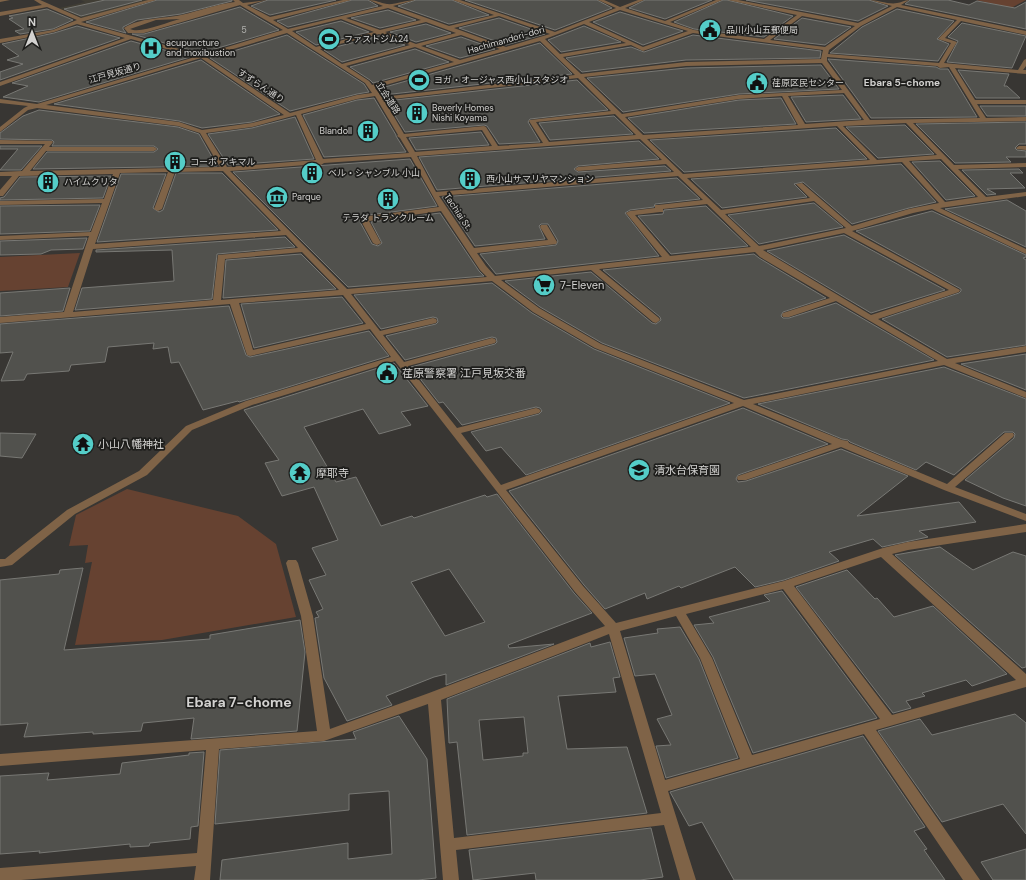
<svg xmlns="http://www.w3.org/2000/svg" width="1026" height="880" viewBox="0 0 1026 880" font-family="'DM Sans','Noto Sans JP',sans-serif">
	<style>
		.built { fill: #413e35 }
		.green { fill: #664231 }
		.building { fill: #51514d; stroke: #787874; fill-rule: evenodd }
		.lines { fill: none; stroke-linecap: round; stroke-linejoin: round }
		.minor { fill: #7f6347; fill-rule: evenodd }
		.labels { text-anchor: middle; stroke-width: 3.5; stroke-linejoin: round; paint-order: stroke }
		.number-label { font-size: 9px; fill: #b2b2af }
		.far-poi-label { font-size: 9px; fill: #d3d2d0; stroke: #1e1e1c; text-anchor: start }
		.far-street-label { font-size: 9px; fill: #d3d2d0; stroke: #1e1e1c }
		.far-neighbourhood-label { font-size: 10px; font-weight: bold; fill: #d3d2d0; stroke: #1e1e1c }
		.poi-label { font-size: 11px; fill: #d3d2d0; stroke: #1e1e1c; text-anchor: start }
		.near-neighbourhood-label { font-size: 14px; font-weight: bold; fill: #d3d2d0; stroke: #1e1e1c }
	</style>
	<rect width="100%" height="100%" fill="#383633"/>
	<!-- built -->
	<polygon class="built" points="81,0 150,0 83,18 59,8 85,2"/>
	<!-- green -->
	<g class="green">
		<polygon points="976,0 1026,0 1011,8"/>
		<polygon points="80,253 68,287 0,291 0,257"/>
		<polygon points="127,489 238,516 276,544 296,617 162,640 75,645 92,562 85,563 88,545 69,546 76,515"/>
	</g>
	<!-- building -->
	<g class="building">
		<polygon points="105,0 142,0 81,16 64,9"/>
		<polygon points="157,0 232,0 232,1 181,14 137,20 123,27 123,29 126,33 86,22"/>
		<polygon points="268,0 336,0 270,15 251,6"/>
		<polygon points="352,0 368,0 378,6 288,27 277,21"/>
		<polygon points="416,0 452,0 489,15 449,24 398,6"/>
		<polygon points="465,0 597,0 612,8 555,30"/>
		<polygon points="645,0 712,0 665,19 629,8"/>
		<polygon points="723,0 727,0 793,16 764,37 694,29 674,22"/>
		<polygon points="746,0 869,0 888,6 858,21"/>
		<polygon points="910,0 948,0 969,5 977,1 1015,8 1026,2 1026,29 905,4"/>
		<polygon points="240,7 279,30 201,53 132,34 144,34"/>
		<polygon points="47,9 73,20 53,29 20,34 15,31 24,29 9,19 13,18 9,16"/>
		<polygon points="897,9 954,21 937,39 949,44 938,61 830,53 862,27"/>
		<polygon points="388,10 416,20 380,28 351,18"/>
		<polygon points="620,12 683,31 643,45 593,22"/>
		<polygon points="499,18 545,34 506,45 459,28"/>
		<polygon points="802,18 851,27 825,45 774,39"/>
		<polygon points="341,21 369,32 316,45 296,32"/>
		<polygon points="962,23 1026,36 1012,68 947,62 958,41 948,37"/>
		<polygon points="426,24 451,33 416,42 390,32"/>
		<polygon points="77,26 120,38 0,80 0,72 23,64 7,60 19,56 2,44 54,33"/>
		<polygon points="584,26 621,42 561,52 548,40"/>
		<polygon points="287,35 364,84 369,92 357,94 290,111 210,58"/>
		<polygon points="693,35 821,51 820,58 686,60 582,72 566,58 631,47 644,52"/>
		<polygon points="379,36 405,45 342,62 324,50"/>
		<polygon points="461,37 495,49 460,58 426,46"/>
		<polygon points="131,41 190,57 39,102 3,97 28,86 12,83"/>
		<polygon points="540,43 572,74 383,95 378,89"/>
		<polygon points="415,49 449,62 373,83 370,80 350,67"/>
		<polygon points="828,59 936,67 940,69 948,69 977,117 871,118"/>
		<polygon points="201,60 280,114 252,122 202,128 179,121 54,104"/>
		<polygon points="821,65 839,89 739,94 623,112 587,78 686,68"/>
		<polygon points="958,70 1009,74 1004,86 1007,86 1020,98 976,98"/>
		<polygon points="577,80 608,110 530,119 528,122 540,142 499,144 487,126 484,125 405,132 386,101"/>
		<polygon points="843,95 861,119 806,122 791,97"/>
		<polygon points="374,98 396,135 396,136 406,152 324,157 303,115 357,100"/>
		<polygon points="781,98 796,124 644,133 628,118 739,100"/>
		<polygon points="980,106 1026,106 1026,116 987,116"/>
		<polygon points="39,110 178,127 199,134 217,166 33,169 47,152 154,152 158,149 154,146 52,146 54,142 52,140 0,139 0,133 23,116"/>
		<polygon points="614,116 633,134 550,140 539,123"/>
		<polygon points="295,117 314,159 228,165 208,134 252,128"/>
		<polygon points="1026,122 1026,144 1019,144 1015,148 1017,150 1026,151 1026,157 1006,157 1011,162 955,163 916,124"/>
		<polygon points="905,125 934,154 878,158 846,127"/>
		<polygon points="836,128 867,159 684,172 650,140"/>
		<polygon points="481,132 489,145 416,150 409,138"/>
		<polygon points="639,141 659,159 578,166 574,169 578,172 665,166 671,171 437,190 419,157"/>
		<polygon points="0,146 42,146 21,170 0,170 18,149 0,149"/>
		<polygon points="410,159 437,206 361,216 359,220 372,244 378,246 382,243 371,222 440,213 479,271 484,276 348,287 233,172"/>
		<polygon points="940,161 975,196 946,200 912,162"/>
		<polygon points="901,164 936,202 909,208 852,224 803,182 794,184 807,197 722,208 691,179"/>
		<polygon points="1019,169 1023,173 1010,173 1025,188 987,189 996,194 987,195 962,170"/>
		<polygon points="176,173 222,173 278,230 97,242 121,174 166,174 153,208 159,212 163,210"/>
		<polygon points="111,176 103,198 0,200 0,198 4,197 20,177"/>
		<polygon points="677,178 700,199 655,204 654,207 630,210 625,213 659,256 496,274 480,254 556,245 558,241 548,224 541,224 539,226 545,239 475,246 442,197"/>
		<polygon points="1007,200 1026,211 1026,247 945,209"/>
		<polygon points="814,203 843,227 759,244 728,215"/>
		<polygon points="100,205 90,231 0,234 0,206"/>
		<polygon points="706,206 748,246 671,254 638,216 663,214 664,210"/>
		<polygon points="932,211 1026,255 1026,257 1023,258 1026,260 1026,345 947,357 882,319 959,293 961,291 961,289 856,231"/>
		<polygon points="844,235 945,290 871,313 767,251"/>
		<polygon points="285,237 295,247 217,254 212,299 75,310 82,288 174,281 172,250 96,252 96,250"/>
		<polygon points="87,238 83,249 51,250 41,254 0,255 0,241"/>
		<polygon points="301,254 336,289 223,298 226,260"/>
		<polygon points="754,254 759,258 826,298 783,312 781,316 783,318 789,318 836,303 934,360 744,398 602,343 540,307 505,281 591,272 652,323 656,324 661,320 660,317 603,270"/>
		<polygon points="492,283 532,313 594,349 730,403 526,475 501,447 486,451 471,432 539,414 542,411 540,408 536,407 462,425 443,402 439,403 411,367 495,344 497,342 496,338 492,337 405,360 386,336 436,324 438,322 437,318 433,317 381,329 354,295"/>
		<polygon points="70,288 63,311 0,316 0,293"/>
		<polygon points="342,297 363,323 254,348 241,304"/>
		<polygon points="229,306 246,355 250,357 369,331 389,356 239,402 238,401 203,410 179,362 171,363 168,347 153,349 154,343 108,347 105,362 71,365 69,371 27,374 24,380 1,381 13,352 0,353 0,324"/>
		<polygon points="1026,354 1026,390 961,364"/>
		<path d="M394 363 428 406 401 412 411 425 379 434 363 409 304 427 336 482 356 477 381 526 412 516 414 518 485 495 487 497 497 494 574 593 592 613 508 645 509 648 554 644 446 685V674L434 677 386 696 392 705 347 721 324 678 315 618 319 617 316 612 323 609 309 580 326 575 312 548 338 540 314 487 282 496 265 463 279 460 244 410ZM449 569 485 622 445 636 411 582Z"/>
		<polygon points="944,367 1026,399 1026,506 1003,498 965,480 1014,438 1015,434 1013,432 1004,432 954,475 926,462 916,470 850,442 848,440 842,439 758,404"/>
		<polygon points="743,408 828,444 738,475 736,479 738,482 746,481 841,449 908,476 857,516 959,502 976,522 919,531 928,537 882,547 873,539 829,552 839,561 784,580 755,587 735,567 681,588 679,586 647,599 645,593 605,609 584,585 509,491"/>
		<polygon points="0,433 36,434 22,458 0,456"/>
		<polygon points="940,547 973,570 1013,552 1026,556 1026,667 1022,668 895,555"/>
		<polygon points="83,568 64,650 210,639 210,635 300,620 305,652 297,731 191,739 194,718 143,723 141,731 93,734 93,732 24,737 28,723 0,725 0,580 59,574 60,570"/>
		<polygon points="847,570 875,599 877,598 894,617 933,606 1007,674 972,686 966,680 922,693 925,696 906,701 911,708 893,713 796,587"/>
		<polygon points="782,591 877,718 753,753 713,657 694,625 714,623 709,617 770,601 764,595"/>
		<polygon points="680,627 699,659 738,758 666,778 656,746 671,745 657,719 672,715 655,674 635,676 624,638 658,633 657,629"/>
		<path d="M610 642 620 677 613 678 616 692 558 696 567 749 627 747 647 813 467 835 457 742 449 743 447 699 590 643 591 647ZM524 717 528 753H523V756L483 760 479 720Z"/>
		<polygon points="1015,714 1026,723 1026,834 1003,804 942,822 878,731 920,719 932,735"/>
		<polygon points="399,716 427,759 436,878 418,880 220,880 222,860 348,843 348,859 392,854 389,791 349,794 349,810 215,824 220,750 356,739 353,732"/>
		<polygon points="863,736 925,827 914,831 927,849 924,850 945,880 734,880 702,822 689,826 670,792"/>
		<polygon points="204,752 198,826 191,827 190,839 150,843 149,846 130,847 130,844 39,853 40,851 0,854 0,776 49,773 47,780 120,774 122,763 189,755 189,753"/>
		<polygon points="651,828 663,877 640,880 536,880 535,873 473,880 469,850"/>
		<polygon points="1026,849 1026,880 993,880 981,862"/>
	</g>
	<g class="lines">
		<!-- minor -->
		<g class="minor">
			<polygon points="0,0 10,0 0,2"/>
			<path d="M34 0H40L81 18 148 0H156L81 22 201 55 283 30 240 5 144 33H128L124 28C141 17 163 19 181 15 199 11 217 4 235 2L233 0H239L243 3 267 0 247 5 270 17 343 0H351L273 20 288 29 383 6 369 0C376 0 380 3 387 4 394 5 407 0 415 0L393 6 449 26 494 15 453 0H460L555 32 616 8 598 0H604L620 7 638 0H644L625 8 665 21 716 0H722L670 22 694 30 764 39 797 15 728 0H738L858 23 892 6 870 0C877 0 890 5 897 3 901 3 904 0 909 0L901 5 1026 31V35L961 21 945 38 957 42 944 63 1018 70 1024 60 1026 59V66L1023 70H1026V74L955 68 975 100H1026V104H977L986 118 1026 117V121L913 123 954 165 1026 163V167L958 169 986 197 1026 192V196L940 208 1026 249V254L932 209 913 213 852 231 960 290 959 292 878 319 947 359 1026 346V352L955 363 1026 392V398L944 365 753 404 842 440 848 441 849 443 947 484 1005 433H1013L1014 435 1013 437 955 487 1026 514V521L944 490 841 447 746 480H738L737 478 738 476 832 444 743 406 506 490 583 586 616 623 784 581 883 548 908 542 1026 524V532L908 550 892 554 1026 674V687L876 730 980 880H963L864 734 668 791 696 880H680L664 825 456 850 459 880H443L428 704 324 741 219 749 210 880H194L196 866 21 880H0V868L197 853 206 750 0 766V754L317 731 301 616 286 563 288 560H296L298 563 313 616 330 729 429 693 605 626 575 592 395 361 252 405 192 430 147 475 75 514 12 565 0 567V559H5L67 510 139 471 186 426 246 401 391 357 370 329 250 356 247 355 230 304 0 323V317L64 312 89 236 0 240V236L91 232 102 203 0 205V201L104 199 113 174 19 176 3 196H0V190L12 176H0V172L22 171 45 144H0V140L52 141 53 142 49 147H154L157 149 154 151H46L30 171 220 167 200 133 178 126 37 108 28 110 0 132V127L24 108 28 106 0 103V99L37 104 195 57 131 39 0 86V82L125 38 77 24 54 32 0 43V39L53 30 77 20 47 7 0 16V12L42 5ZM897 7 957 20 938 39 951 43 939 63 828 54 829 50 861 26ZM388 8 421 20 380 30 346 18ZM620 10 688 31 643 47 589 22ZM499 16 550 34 506 47 454 28ZM802 16 855 26 825 47 770 40ZM180 19C167 22 141 34 130 29L156 20ZM341 19 374 32 316 47 292 31ZM426 22 456 33 416 44 385 32ZM584 24 626 43 560 54 545 39ZM287 33 365 83 372 93 357 95 290 113 206 57ZM693 33 823 50 821 59 686 62 581 74 563 57 631 45 643 51ZM379 34 410 45 342 64 320 49ZM461 35 500 49 460 60 421 46ZM540 41 575 75 382 97 375 88ZM415 47 454 62 372 85 369 81 346 66ZM827 57 937 66 940 68 949 67 980 118 870 120 827 61ZM201 58 284 115 252 123 202 130 179 122 46 105ZM822 63 842 90 739 95 622 114 584 77 686 66ZM578 78 611 111 530 120 529 121 543 143 498 146 486 127 484 126 404 134 384 100ZM844 93 864 120 805 124 788 96ZM375 96 398 135 397 136 400 138 409 153 323 159 301 114 357 99ZM782 96 798 125 643 135 625 117 739 99ZM615 114 636 135 549 142 536 122ZM296 115 316 160 227 167 206 133 252 127ZM906 123 937 155 877 160 843 126ZM837 126 870 160 683 174 647 139ZM482 130 492 146 415 152 406 137ZM640 139 662 160 578 167 575 169 578 171 666 164 674 172 436 192 417 156ZM411 157 439 207 361 217 360 219 373 243 377 245 381 243 369 221 441 211 480 270 487 277 347 289 230 171 318 164 321 165 324 163ZM941 159 978 197 945 202 909 161ZM902 162 939 203 909 209 852 226 802 183 796 184 810 198 721 210 687 178ZM223 171 281 231 95 244 120 173 168 172 154 209 158 211 162 209 175 172ZM678 176 703 200 658 205H655V208L630 211 626 213 662 257 495 276 486 266 477 253 556 244 557 242 547 225H541L540 227 548 240 474 248 439 196ZM814 201 846 228 759 246 725 214ZM707 204 751 247 670 256 635 215 660 212H663V209ZM844 233 949 290 871 315 763 250ZM286 235 298 248 218 255 213 300 73 312 93 249ZM302 252 339 290 221 300 225 259ZM755 252 760 257 830 298 783 313 782 315 783 317H789L836 301 938 361 744 400 601 344 539 308 501 280 591 270 653 322 656 323 660 320 659 318 599 269ZM492 281 533 312 595 348 734 403 501 485 461 433 539 413 541 411 539 409 536 408 457 428 408 366 495 343 496 341 495 339 492 338 404 362 383 335 436 323 437 321 436 319 433 318 380 331 351 294ZM343 295 366 324 253 350 239 303ZM881 557 1016 680 892 715 794 586ZM783 589 880 719 752 755 712 658 686 614ZM676 616 700 658 740 759 665 780 620 631ZM609 634 661 813 454 838 441 700Z"/>
			<polygon points="1019,146 1026,146 1026,150 1017,149 1016,148"/>
		</g>
	</g>
	<!-- icons -->
	<defs>
		<g id="civic-disc" transform="scale(1.15)"><circle r="9.5" fill="#54cdc8" stroke="#1e1e1c"/><path d="M-.6-6.5H3V-4.5H.6V-3L4-1V1h2V6H-6V1h2V-1L-.6-3ZM-1.2 2.5V6h2.4V2.5Z" fill="#111"/></g>
		<g id="stadium-disc" transform="scale(1.15)"><circle r="9.5" fill="#54cdc8" stroke="#1e1e1c"/><path d="M0-5a6.5 5 0 1 0 0 10a6.5 5 0 1 0 0-10ZM-3.5-1.8h7v3.6h-7Z" fill="#111"/></g>
		<g id="hospital-disc" transform="scale(1.15)"><circle r="9.5" fill="#54cdc8" stroke="#1e1e1c"/><path d="M-5-5h3v3.5h4V-5h3V5h-3V1.5h-4V5h-3Z" fill="#111"/></g>
		<g id="building-disc" transform="scale(1.15)"><circle r="9.5" fill="#54cdc8" stroke="#1e1e1c"/><path d="M-4-6H4V6H1V3H-1V6H-4ZM-2.5-4.3h1.7v1.8h-1.7ZM.8-4.3h1.7v1.8H.8ZM-2.5-1h1.7V.8h-1.7ZM.8-1h1.7V.8H.8Z" fill="#111"/></g>
		<g id="museum-disc" transform="scale(1.15)"><circle r="9.5" fill="#54cdc8" stroke="#1e1e1c"/><path d="M0-6L6-3V-2H-6V-3ZM-5-1h2V3h-2ZM-1-1h2V3h-2ZM3-1h2V3H3ZM-6 4H6V6H-6Z" fill="#111"/></g>
		<g id="supermarket-disc" transform="scale(1.15)"><circle r="9.5" fill="#54cdc8" stroke="#1e1e1c"/><path d="M-6-5.5h2.5l.6 2H6L4.5 2H-2.5L-4.4-4H-6ZM-1.5 3.2a1.3 1.3 0 1 0 .1 0ZM3 3.2a1.3 1.3 0 1 0 .1 0Z" fill="#111"/></g>
		<g id="temple-disc" transform="scale(1.15)"><circle r="9.5" fill="#54cdc8" stroke="#1e1e1c"/><path d="M0-6L5-2H3V0L6.5 2.5H4V6H1.5V3h-3V6H-4V2.5H-6.5L-3 0V-2H-5Z" fill="#111"/></g>
		<g id="school-disc" transform="scale(1.15)"><circle r="9.5" fill="#54cdc8" stroke="#1e1e1c"/><path d="M0-5L7-2L0 1L-7-2ZM-4 1L0 2.5L4 1V4Q0 6-4 4Z" fill="#111"/></g>
	</defs>
	<g fill-rule="evenodd">
		<use href="#civic-disc" x="710" y="30"/>
		<use href="#stadium-disc" x="329" y="39"/>
		<use href="#hospital-disc" x="151" y="48"/>
		<use href="#stadium-disc" x="419" y="80"/>
		<use href="#civic-disc" x="757" y="83"/>
		<use href="#building-disc" x="417" y="113"/>
		<use href="#building-disc" x="368" y="131"/>
		<use href="#building-disc" x="175" y="162"/>
		<use href="#building-disc" x="312" y="173"/>
		<use href="#building-disc" x="470" y="179"/>
		<use href="#building-disc" x="48" y="182"/>
		<use href="#museum-disc" x="277" y="197"/>
		<use href="#building-disc" x="388" y="199"/>
		<use href="#supermarket-disc" x="544" y="285"/>
		<use href="#civic-disc" x="387" y="373"/>
		<use href="#temple-disc" x="83" y="444"/>
		<use href="#school-disc" x="639" y="470"/>
		<use href="#temple-disc" x="300" y="473"/>
	</g>
	<g class="labels">
		<!-- number labels -->
		<g class="number-label">
			<text x="244" y="33">5</text>
		</g>
		<!-- far-poi labels -->
		<g class="far-poi-label">
			<text x="726" y="33">品川小山五郵便局</text>
			<text x="344" y="42">ファストジム24</text>
			<text x="166" y="46">acupuncture<tspan x="166" dy="10">and moxibustion</tspan></text>
			<text x="434" y="83">ヨガ・オージャス西小山スタジオ</text>
			<text x="772" y="86">荏原区民センター</text>
			<text x="432" y="111">Beverly Homes<tspan x="432" dy="10">Nishi Koyama</tspan></text>
			<text x="352" y="134" text-anchor="end">Blandoll</text>
			<text x="190" y="165">コーポ アキマル</text>
			<text x="328" y="176">ベル・シャンブル 小山</text>
			<text x="486" y="182">西小山サマリヤマンション</text>
			<text x="64" y="185">ハイムクリタ</text>
			<text x="292" y="200">Parque</text>
			<text x="388" y="221" text-anchor="middle">テラダ トランクルーム</text>
		</g>
		<!-- far-street labels -->
		<g class="far-street-label">
			<text transform="translate(506 40) rotate(-16)" y="3">Hachimandori-dori</text>
			<text transform="translate(115 73) rotate(-16)" y="3">江戸見坂通り</text>
			<text transform="translate(261 86) rotate(34)" y="3">すずらん通り</text>
			<text transform="translate(388 98) rotate(57)" y="3">立会道路</text>
			<text transform="translate(458 212) rotate(56)" y="3">Tachiai St.</text>
		</g>
		<!-- far-neighbourhood labels -->
		<g class="far-neighbourhood-label">
			<text x="902" y="86">Ebara 5-chome</text>
		</g>
		<!-- poi labels -->
		<g class="poi-label">
			<text x="560" y="289">7-Eleven</text>
			<text x="402" y="377">荏原警察署 江戸見坂交番</text>
			<text x="98" y="448">小山八幡神社</text>
			<text x="654" y="474">清水台保育園</text>
			<text x="316" y="477">摩耶寺</text>
		</g>
		<!-- near-neighbourhood labels -->
		<g class="near-neighbourhood-label">
			<text x="239" y="707">Ebara 7-chome</text>
		</g>
	</g>
	<!-- north arrow -->
	<g transform="translate(32 32)" stroke="#1e1e1c" stroke-width="3" paint-order="stroke">
	<path d="M0-3L7 15L0 10L-7 15Z" fill="#d3d2d0"/>
	<text y="-6" font-size="11" font-weight="bold" text-anchor="middle" fill="#d3d2d0">N</text>
	</g>
</svg>
